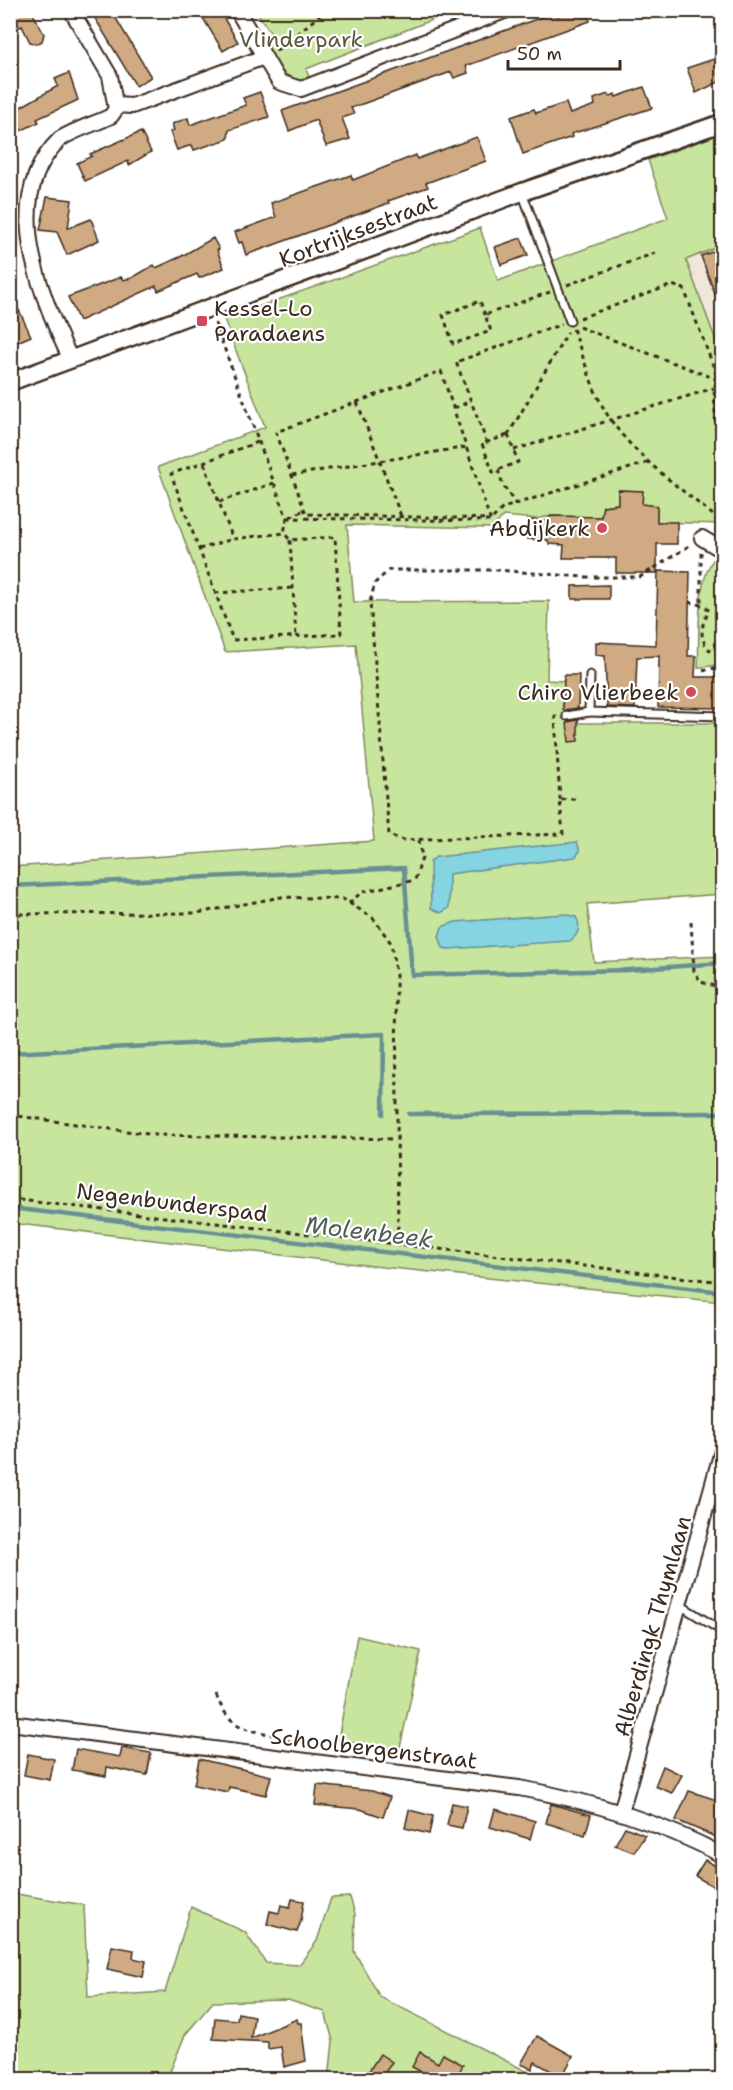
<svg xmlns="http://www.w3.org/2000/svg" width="733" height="2090" viewBox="0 0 733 2090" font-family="'Shantell Sans',sans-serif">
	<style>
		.built { fill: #f1e6da }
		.green { fill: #c8e59d; stroke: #82885e; stroke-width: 1.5 }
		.water { fill: #85d4e2; stroke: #679094; stroke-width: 1.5 }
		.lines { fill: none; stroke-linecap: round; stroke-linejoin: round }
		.stream { stroke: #679094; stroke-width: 4.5 }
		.building { fill: #d0aa82; stroke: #3b2a1e; stroke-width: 1.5 }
		.service-casing { stroke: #3b2a1e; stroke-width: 11 }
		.minor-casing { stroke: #3b2a1e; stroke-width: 18 }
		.tertiary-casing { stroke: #3b2a1e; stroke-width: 21 }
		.path { stroke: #3b2a1e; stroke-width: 3; stroke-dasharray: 4.5 4.5; stroke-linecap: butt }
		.service { stroke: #fff; stroke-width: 7 }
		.minor { stroke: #fff; stroke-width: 14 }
		.tertiary { stroke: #fff; stroke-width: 16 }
		.poi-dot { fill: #d1495b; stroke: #fff; stroke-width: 2 }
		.labels { text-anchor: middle; stroke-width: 4.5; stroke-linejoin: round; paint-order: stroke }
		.park-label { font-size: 22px; fill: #5e593e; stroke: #fff }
		.street-label { font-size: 22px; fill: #3b2a1e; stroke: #fff }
		.poi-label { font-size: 22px; fill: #3b2a1e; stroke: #fff; text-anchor: end }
		.water-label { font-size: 24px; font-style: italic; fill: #515d59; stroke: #fff }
	</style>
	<rect width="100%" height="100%" fill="#fff"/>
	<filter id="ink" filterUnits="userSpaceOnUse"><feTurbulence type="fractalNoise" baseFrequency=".0167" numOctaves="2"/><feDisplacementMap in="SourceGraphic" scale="12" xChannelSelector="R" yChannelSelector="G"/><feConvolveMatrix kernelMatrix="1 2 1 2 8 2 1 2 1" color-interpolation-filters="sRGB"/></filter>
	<g filter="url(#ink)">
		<!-- built -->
		<polygon class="built" points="722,245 722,357 686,260"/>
		<!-- green -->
		<g class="green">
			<path d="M256 11H455L306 69 310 80C282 83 276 63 263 41L272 35Z"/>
			<polygon points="722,133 722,245 686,260 722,357 722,524 657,522 657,506 642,504 642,491 618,490 618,504 603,506 601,517 551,516 536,519 503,516 493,528 347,525 354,602 549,601 547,680 564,681 563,709 566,710 568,723 722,723 722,894 587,904 594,962 722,956 722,1302 382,1267 11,1223 11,867 374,841 356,644 225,652 158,467 265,427 224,319 480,228 498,281 668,218 648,160"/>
			<path d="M720 552 722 554V664L698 668C700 636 694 573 720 552Z"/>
			<polygon points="357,1636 421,1651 399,1752 338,1740"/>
			<polygon points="10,1893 84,1905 88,1997 165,1992 191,1907 245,1932 266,1963 299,1965 317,1941 331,1898 350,1897 355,1914 354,1951 380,1997 542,2079 329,2079 333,2041 325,2012 288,2000 213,2002 185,2035 167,2079 11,2079"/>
		</g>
		<!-- water -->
		<g class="water">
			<polygon points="577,842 580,851 575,857 449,874 449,908 441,913 431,908 430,862 436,857"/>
			<path d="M564 914 576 917C581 925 579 935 570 941L448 949 443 948 439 936 442 927 455 922Z"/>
		</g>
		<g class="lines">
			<!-- stream -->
			<g class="stream">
				<polyline points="10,886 404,868 412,975 628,970 722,963"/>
				<polyline points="10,1053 384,1034 383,1114"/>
				<polyline points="409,1114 722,1113"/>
				<polyline points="10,1208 722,1292"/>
			</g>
		</g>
		<!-- building -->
		<g class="building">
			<polygon points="10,10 31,10 44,34 42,41 37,44 30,42 22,26 15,29 10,20"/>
			<polygon points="90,10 111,10 151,77 136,86"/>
			<polygon points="198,10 219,10 238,42 223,51"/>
			<polygon points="573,10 586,10 590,21 466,66 468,73 454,78 451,72 351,108 354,114 342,118 350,139 326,146 316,120 289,131 282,111 556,12 558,16"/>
			<polygon points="723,56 723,80 696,93 687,68"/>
			<polygon points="69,73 78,100 37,119 39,122 14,134 10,126 10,113 58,86 55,79"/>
			<polygon points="644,87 652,108 571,134 572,137 523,154 511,117 534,109 536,113 566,103 570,114 595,105 594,99 608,94 609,97 615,94 616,97"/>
			<polygon points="260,92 269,117 229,130 228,139 194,150 192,145 177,150 170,132 174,130 172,124 188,118 190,125 246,105 243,98"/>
			<polygon points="141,132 151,152 129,165 128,161 85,181 77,163 92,156 90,154"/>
			<polygon points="477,137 486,161 426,183 428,187 388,201 389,203 246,255 242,242 239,243 235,232 276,217 271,203 351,175 353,180 416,155 417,159"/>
			<polygon points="47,197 72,200 68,228 91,219 99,240 67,255 57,232 40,230"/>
			<polygon points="213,238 219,249 217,250 224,268 199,278 197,274 158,291 156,286 79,321 68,297 121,277 123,280 132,278 154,265 156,268 182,256"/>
			<polygon points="521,238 528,255 501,265 495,247"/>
			<polygon points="723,248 723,310 721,311 701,256"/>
			<polygon points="19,310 31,336 10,345 10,314"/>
			<polygon points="618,490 643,491 642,504 657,506 657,522 677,522 677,544 657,544 657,573 616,573 616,558 563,558 564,545 549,544 548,540 527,539 528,520 546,521 551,516 601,517 603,506 618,504"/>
			<polygon points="658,571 690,572 688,656 696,656 695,677 723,677 723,708 658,707 659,656 637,657 635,708 607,707 605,656 596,655 596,642 656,645"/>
			<polygon points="609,585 609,599 572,599 572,586"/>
			<polygon points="564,675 579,675 578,708 563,710"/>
			<polygon points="578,720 578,741 569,742 567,722"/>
			<polygon points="122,1748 151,1753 147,1775 107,1767 106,1776 72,1770 76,1749 120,1757"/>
			<polygon points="28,1754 54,1759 50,1780 24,1775"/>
			<polygon points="199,1759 271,1776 266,1795 229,1787 228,1792 194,1785"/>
			<polygon points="663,1766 682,1775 672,1793 655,1786"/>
			<polygon points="317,1785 372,1791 390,1797 383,1817 360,1809 315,1805"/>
			<polygon points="689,1791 723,1802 723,1840 676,1820"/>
			<polygon points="452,1803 467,1806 462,1828 447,1825"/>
			<polygon points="551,1804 591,1815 585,1835 546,1823"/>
			<polygon points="495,1809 535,1821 530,1839 490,1827"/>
			<polygon points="409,1810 433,1816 429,1834 405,1828"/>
			<polygon points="625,1827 645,1835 634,1852 615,1845"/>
			<polygon points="705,1860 723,1870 723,1892 695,1876"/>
			<polygon points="292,1899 304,1901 301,1921 297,1932 267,1924 270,1911 279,1913 281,1905 290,1907"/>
			<polygon points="112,1946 134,1950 133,1958 146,1961 143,1977 107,1969"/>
			<polygon points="238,2013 254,2016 251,2038 297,2019 298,2023 301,2023 306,2061 284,2067 281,2047 268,2049 268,2042 213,2039 215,2018 237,2020"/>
			<polygon points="537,2036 573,2056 562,2077 535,2062 532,2069 521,2064"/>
			<polygon points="420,2052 438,2063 443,2054 463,2065 455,2079 435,2079 412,2067"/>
			<polygon points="380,2054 392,2062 381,2079 369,2071"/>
		</g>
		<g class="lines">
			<!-- service casing -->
			<g class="service-casing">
				<g id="service">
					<polyline points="522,192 570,321"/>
					<polyline points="590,675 589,712 722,716"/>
					<polyline points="567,716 589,712"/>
					<polyline points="680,1605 722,1631"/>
				</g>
			</g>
			<!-- minor casing -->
			<g class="minor-casing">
				<g id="minor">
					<path d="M71 10 110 76 116 109 111 116C95 124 76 129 60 139 0 197 38 291 71 360"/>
					<polyline points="237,10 279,82 301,89 507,10"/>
					<polyline points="116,105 132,106 264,57"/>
					<polyline points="702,538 722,550"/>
					<path d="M10 1723 519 1788C591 1801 658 1821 722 1855"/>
					<polyline points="621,1812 722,1451"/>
				</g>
			</g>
			<!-- tertiary casing -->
			<g class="tertiary-casing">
				<polyline id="tertiary" points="10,382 522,192 722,123"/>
			</g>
			<!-- path -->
			<g class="path">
				<polyline points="435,10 451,16 460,10"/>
				<polyline points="276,51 326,10"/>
				<polyline points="567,285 655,253"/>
				<polyline points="485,315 480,301 443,315 453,344 491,331 485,315 550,292"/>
				<polyline points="580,318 672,285 684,289 722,389"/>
				<polyline points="215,323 287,518 284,533"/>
				<polyline points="579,327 719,380 714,388 721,534"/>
				<path d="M573 329C583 354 590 384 603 407 626 451 682 489 719 520"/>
				<polygon points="441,371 490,519 306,514 276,432"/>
				<polyline points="357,402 401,516"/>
				<polyline points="454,408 471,401"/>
				<polyline points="716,426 722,424"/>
				<polyline points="508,435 568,332"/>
				<polygon points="508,435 518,462 493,472 482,444"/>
				<polyline points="258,442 171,474 233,640 341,634 335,537 290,540 284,533"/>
				<polyline points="487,443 456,362 562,324"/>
				<polyline points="514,450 714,388"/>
				<polyline points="204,463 233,539"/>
				<polyline points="498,470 503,485 516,505"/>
				<polyline points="292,475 467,447"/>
				<polyline points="219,502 274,483"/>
				<polyline points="290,517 304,510"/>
				<polyline points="287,518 490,521 503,508 649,462"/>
				<polyline points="290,540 296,637"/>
				<polyline points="199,549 233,539 284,533"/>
				<polyline points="701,552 701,604"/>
				<polyline points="215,593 293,588"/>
				<path d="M689 602 705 606 709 611C697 631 700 648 722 658"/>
				<polyline points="703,671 722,666"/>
				<polyline points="557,717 555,717 560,800"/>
				<polyline points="575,799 560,800 563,834 402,840 389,835 370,602 375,583 389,570 497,570 583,577 640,577 692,544"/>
				<polyline points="349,903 362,892 415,880 422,858 419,840"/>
				<polyline points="10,914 197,913 281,897 343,899 373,918 391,943 396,975 398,1246"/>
				<polyline points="691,922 694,971 701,982 722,988"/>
				<polyline points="10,1115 155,1135 398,1139"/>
				<polyline points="10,1199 722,1282"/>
				<path d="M216 1695C235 1743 261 1723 296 1745"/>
			</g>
			<!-- service -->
			<use href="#service" class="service"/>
			<!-- minor -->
			<use href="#minor" class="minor"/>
			<!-- tertiary -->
			<use href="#tertiary" class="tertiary"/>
		</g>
	</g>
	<!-- markers -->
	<g class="poi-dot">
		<rect x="196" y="315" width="12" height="12" rx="3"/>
		<circle cx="602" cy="528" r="6"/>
		<circle cx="691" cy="692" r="6"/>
	</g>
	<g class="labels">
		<!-- park labels -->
		<g class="park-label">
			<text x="301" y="47">Vlinderpark</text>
		</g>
		<!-- street labels -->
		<g class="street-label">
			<text transform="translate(358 230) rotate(-21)" y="8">Kortrijksestraat</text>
			<text transform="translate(172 1202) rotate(7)" y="8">Negenbunderspad</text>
			<text transform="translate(652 1626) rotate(-74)" y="8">Alberdingk Thymlaan</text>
			<text transform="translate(374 1748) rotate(7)" y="8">Schoolbergenstraat</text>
		</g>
		<!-- poi labels -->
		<g class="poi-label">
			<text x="214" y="316" text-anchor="start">Kessel-Lo<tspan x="214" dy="25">Paradaens</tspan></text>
			<text x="590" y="536">Abdijkerk</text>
			<text x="679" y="700">Chiro Vlierbeek</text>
		</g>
		<!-- water labels -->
		<g class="water-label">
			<text transform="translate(369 1232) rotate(7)" y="8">Molenbeek</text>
		</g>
	</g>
	<!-- margin -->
	<rect width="733" height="2090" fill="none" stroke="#fff" stroke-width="36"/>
	<rect x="18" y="18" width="697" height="2054" fill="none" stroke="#3b2a1e" stroke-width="2" filter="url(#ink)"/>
	<!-- scale -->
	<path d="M508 60v9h112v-9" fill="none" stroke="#3b2a1e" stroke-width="3"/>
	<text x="517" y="60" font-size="18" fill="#3b2a1e" stroke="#ffffff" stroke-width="4.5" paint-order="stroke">50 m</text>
</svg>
